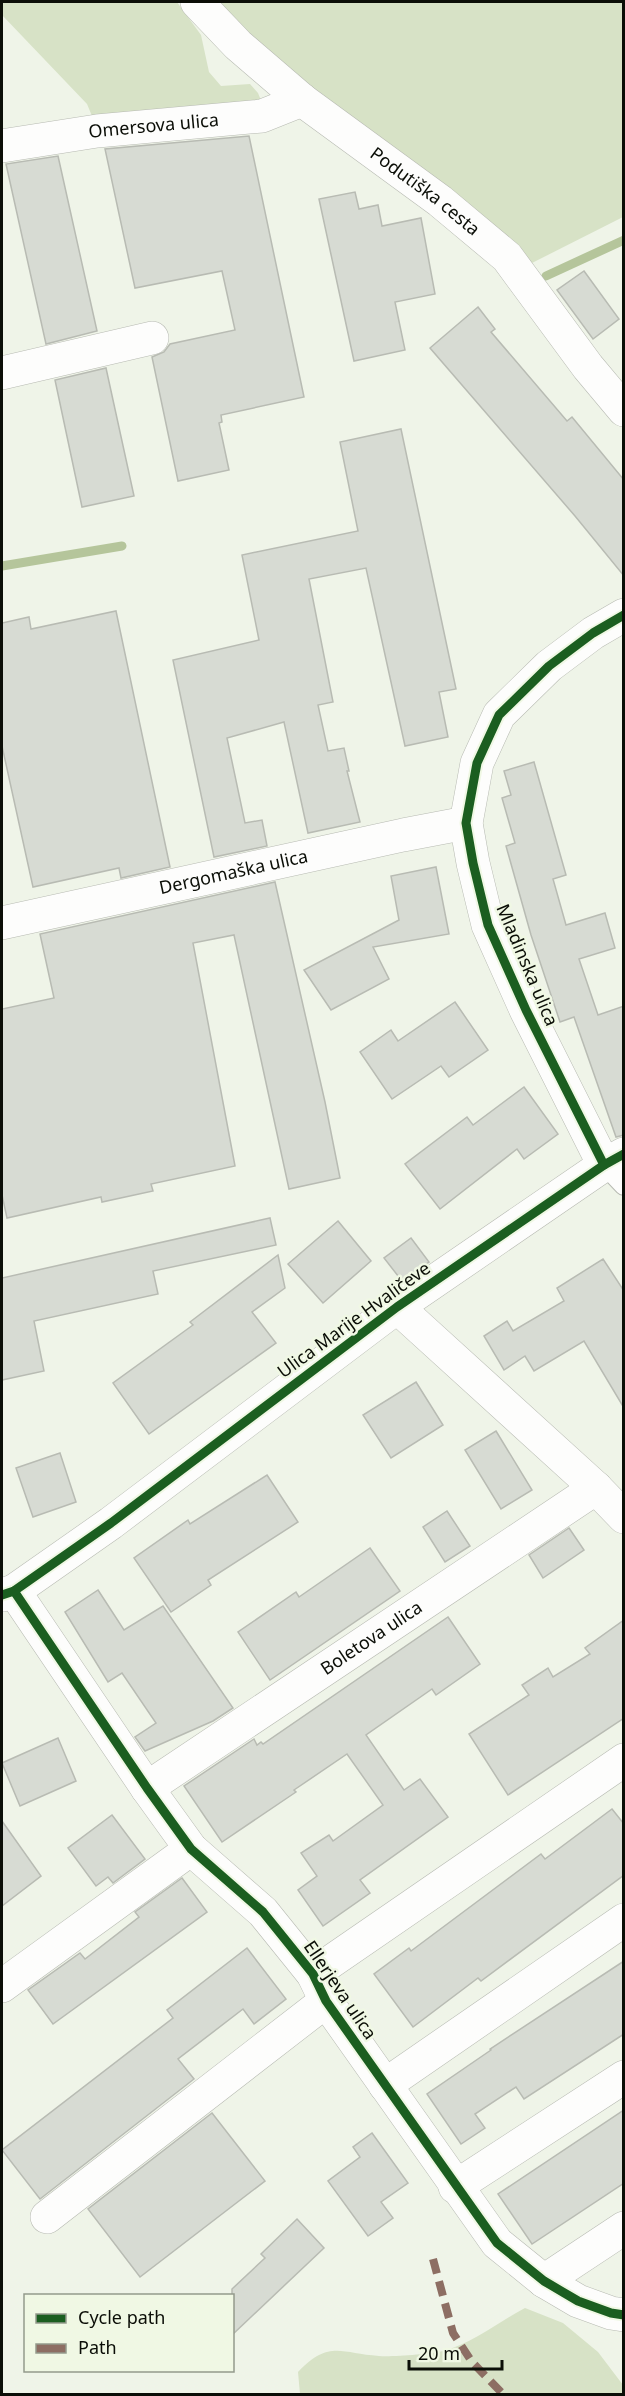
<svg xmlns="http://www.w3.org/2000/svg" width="625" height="2396" viewBox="0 0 625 2396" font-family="'Noto Sans',sans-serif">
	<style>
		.green { fill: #d7e2c6 }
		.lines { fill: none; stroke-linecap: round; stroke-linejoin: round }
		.stream { stroke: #b5c59b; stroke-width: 9 }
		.building { fill: #d7dbd3; stroke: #b8bbb3; stroke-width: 1.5 }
		.lane-casing { stroke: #b7bab2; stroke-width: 20 }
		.street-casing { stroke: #b7bab2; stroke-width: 34 }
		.lane { stroke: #fdfdfc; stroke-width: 18 }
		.street { stroke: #fdfdfc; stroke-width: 33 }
		.quiet { stroke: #8d6e63; stroke-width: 8; stroke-dasharray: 15 8; stroke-linecap: butt }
		.cycleway-casing { stroke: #f0f8e4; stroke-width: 13 }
		.cycleway { stroke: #1b5e20; stroke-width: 9 }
		.labels { text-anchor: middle; stroke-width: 5; stroke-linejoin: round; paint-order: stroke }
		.street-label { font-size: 18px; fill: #0b0e07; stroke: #f0f8e4 }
	</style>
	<rect width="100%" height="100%" fill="#eff4e8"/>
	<!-- green -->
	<g class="green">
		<polygon points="2,2 177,2 201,35 209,72 221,86 250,84 258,93 262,103 92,116 87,104 2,15"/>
		<polygon points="218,2 623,2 623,217 528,265 260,50"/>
		<path d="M525 2308 563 2323 598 2352 623 2385V2394H300L298 2372C330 2339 341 2354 379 2356 393 2357 430 2354 443 2351 473 2343 498 2322 525 2308Z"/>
	</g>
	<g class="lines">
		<!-- stream -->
		<g class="stream">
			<polyline points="546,276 624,240"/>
			<polyline points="2,566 122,546"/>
		</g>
	</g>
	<!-- building -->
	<g class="building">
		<polygon points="249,136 304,397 221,415 222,422 219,423 229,470 178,481 152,357 164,352 170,344 235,330 222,271 135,288 105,149"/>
		<polygon points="58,156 97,331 46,344 6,164"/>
		<polygon points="355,192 359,209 378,205 382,226 421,218 435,294 395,302 405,350 354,361 319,199"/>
		<polygon points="584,271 619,319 593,339 557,290"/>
		<polygon points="478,307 495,329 491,332 567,421 572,417 624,480 624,576 575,516 430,348"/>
		<polygon points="106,368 134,496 82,507 55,380"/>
		<polygon points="401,429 456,689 439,692 448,737 405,746 366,568 309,579 333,702 318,705 328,751 344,748 349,771 347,771 360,822 308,833 284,722 227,738 245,823 262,820 267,846 214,857 173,660 259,640 242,555 358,531 340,442"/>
		<polygon points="116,611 170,867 121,878 119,868 33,887 2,746 2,623 29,617 31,629"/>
		<polygon points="534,762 566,875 553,879 566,925 605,913 615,948 579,959 598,1015 624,1006 624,1135 616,1137 574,1017 560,1022 531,935 506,846 515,843 502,798 511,795 504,771"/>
		<polygon points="436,867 449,934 373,947 389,979 331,1010 304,970 399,920 391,876"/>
		<polygon points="275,882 325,1102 340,1178 289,1189 234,935 193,943 235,1166 151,1184 153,1191 102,1202 101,1197 7,1218 2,1195 2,1009 54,998 40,934"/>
		<polygon points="455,1002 488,1050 449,1077 441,1066 392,1099 360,1052 391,1030 398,1041"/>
		<polygon points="524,1087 558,1134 524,1159 517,1149 440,1209 405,1164 467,1117 473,1125"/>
		<polygon points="270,1218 276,1245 153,1271 158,1294 34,1321 44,1371 2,1380 2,1278"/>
		<polygon points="338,1221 371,1261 323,1303 288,1264"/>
		<polygon points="411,1238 429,1262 402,1281 384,1258"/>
		<polygon points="278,1255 285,1288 252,1312 276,1343 149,1434 113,1383 193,1325 190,1322"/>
		<polygon points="603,1259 624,1291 624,1408 584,1341 534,1371 525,1356 504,1370 484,1336 507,1321 513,1331 564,1301 557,1288"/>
		<polygon points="416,1382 443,1425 391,1458 363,1415"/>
		<polygon points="496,1431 532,1490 501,1509 465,1450"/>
		<polygon points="60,1453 76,1502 33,1517 16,1468"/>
		<polygon points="267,1475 298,1522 208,1580 211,1585 171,1612 134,1558 188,1520 190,1524"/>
		<polygon points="447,1511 470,1546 445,1562 423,1527"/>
		<polygon points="569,1528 584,1550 543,1578 529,1555"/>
		<polygon points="370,1548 400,1591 270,1680 238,1632 296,1592 299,1597"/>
		<polygon points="98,1590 124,1630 163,1606 233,1708 213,1721 145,1751 135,1737 156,1723 122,1673 108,1682 65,1612"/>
		<polygon points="448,1617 480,1664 436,1695 432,1689 366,1735 404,1790 420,1779 448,1817 360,1880 370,1893 323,1926 298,1890 317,1876 301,1853 329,1835 333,1841 383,1805 347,1754 294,1790 296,1792 222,1842 184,1786 254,1739 257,1745 261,1742 263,1744"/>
		<polygon points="624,1620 624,1718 508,1795 469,1734 529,1695 522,1685 548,1668 553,1677 590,1654 585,1648"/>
		<polygon points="58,1738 76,1781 20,1806 2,1763"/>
		<polygon points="612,1809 624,1824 624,1875 481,1981 478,1978 413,2027 374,1974 409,1948 411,1951 541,1854 545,1859"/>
		<polygon points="112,1815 145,1859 113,1883 108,1877 96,1886 68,1848"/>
		<polygon points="2,1821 41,1876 2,1906"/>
		<polygon points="182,1878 207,1912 53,2024 28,1990 80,1953 85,1959 139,1917 135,1912"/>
		<polygon points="247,1948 286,1999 254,2024 243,2009 178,2059 194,2079 40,2199 2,2150 173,2018 167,2010"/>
		<polygon points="624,1961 624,2034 524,2099 516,2087 475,2114 485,2128 461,2144 427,2094 491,2050 490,2049"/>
		<polygon points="624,2110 624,2183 532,2244 498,2194"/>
		<polygon points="212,2113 265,2181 140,2277 88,2209"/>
		<polygon points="372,2133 408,2183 381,2202 393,2218 368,2236 328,2181 360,2157 353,2147"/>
		<polygon points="297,2219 324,2248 232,2335 232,2289 265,2258 261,2254"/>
	</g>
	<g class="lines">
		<!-- lane casing -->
		<g class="lane-casing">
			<polyline id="lane" points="604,1165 624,1186"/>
		</g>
		<!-- street casing -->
		<g class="street-casing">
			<g id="street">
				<path id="s1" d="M197 2 238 45 302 100 440 201 507 257 588 367 624 410"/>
				<path id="s2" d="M2 146 97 131 262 116 302 100"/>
				<polyline points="2,373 152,338"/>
				<path id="s3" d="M2 923 403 835 466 823"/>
				<polyline points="604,1165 526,1010 488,925 473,863 466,823 477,763 499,715 549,666 593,633 624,615"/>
				<polyline points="397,1307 596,1488 624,1517"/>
				<polyline points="14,1591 147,1788 191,1849 263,1912 313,1974 326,2001 497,2243 544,2281 578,2301 611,2313 624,2315"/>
				<polyline points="2,1595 14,1591 111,1523 397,1307 604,1165 624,1154"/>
				<path id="s4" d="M147 1788 596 1488"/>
				<polyline points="313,1974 624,1760"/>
				<polyline points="2,1986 191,1849"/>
				<polyline points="385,2085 624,1920"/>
				<polyline points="455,2187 624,2077"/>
				<polyline points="47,2217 326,2001"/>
				<polyline points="544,2281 624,2228"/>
			</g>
		</g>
		<!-- lane -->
		<use href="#lane" class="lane"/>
		<!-- street -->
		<use href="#street" class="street"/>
		<!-- quiet -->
		<polyline class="quiet" points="433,2259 453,2333 472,2362 503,2394"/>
		<!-- cycleway casing -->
		<g class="cycleway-casing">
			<g id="cycleway">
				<polyline points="604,1165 526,1010 488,925 473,863 466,823 477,763 499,715 549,666 593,633 624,615"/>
				<polyline points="14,1591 147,1788 191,1849 263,1912 313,1974 326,2001 497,2243 544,2281 578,2301 611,2313 624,2315"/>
				<polyline points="2,1595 14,1591 111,1523 397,1307 604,1165 624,1154"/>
			</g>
		</g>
		<!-- cycleway -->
		<use href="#cycleway" class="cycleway"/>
	</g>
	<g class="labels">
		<!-- street labels -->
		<g class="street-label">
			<text dy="6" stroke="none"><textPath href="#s2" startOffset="153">Omersova ulica</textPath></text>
			<text dy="6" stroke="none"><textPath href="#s1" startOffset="297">Podutiška cesta</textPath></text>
			<text dy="6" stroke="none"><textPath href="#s3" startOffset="237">Dergomaška ulica</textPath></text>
			<text transform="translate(527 965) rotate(67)" y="6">Mladinska ulica</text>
			<text transform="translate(354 1320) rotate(-36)" y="6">Ulica Marije Hvaličeve</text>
			<text dy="6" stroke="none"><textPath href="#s4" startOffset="270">Boletova ulica</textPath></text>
			<text transform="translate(340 1990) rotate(56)" y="6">Ellerjeva ulica</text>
		</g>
	</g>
	<!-- border -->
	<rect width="625" height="2396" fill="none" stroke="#0b0e07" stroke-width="6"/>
	<!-- legend -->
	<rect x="24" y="2294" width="210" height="78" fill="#f0f8e4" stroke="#949a8c" stroke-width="1.5"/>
	<rect x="36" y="2314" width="30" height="9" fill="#1b5e20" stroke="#949a8c" stroke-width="1.5"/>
	<text x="78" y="2324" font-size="18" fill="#0b0e07">Cycle path</text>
	<rect x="36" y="2344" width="30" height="9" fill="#8d6e63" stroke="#949a8c" stroke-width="1.5"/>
	<text x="78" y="2354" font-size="18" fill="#0b0e07">Path</text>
	<!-- scale -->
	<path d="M409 2360v9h93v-9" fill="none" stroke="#0b0e07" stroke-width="3"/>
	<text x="418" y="2360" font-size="18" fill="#0b0e07" stroke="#f0f8e4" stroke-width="4.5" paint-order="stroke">20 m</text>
</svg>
